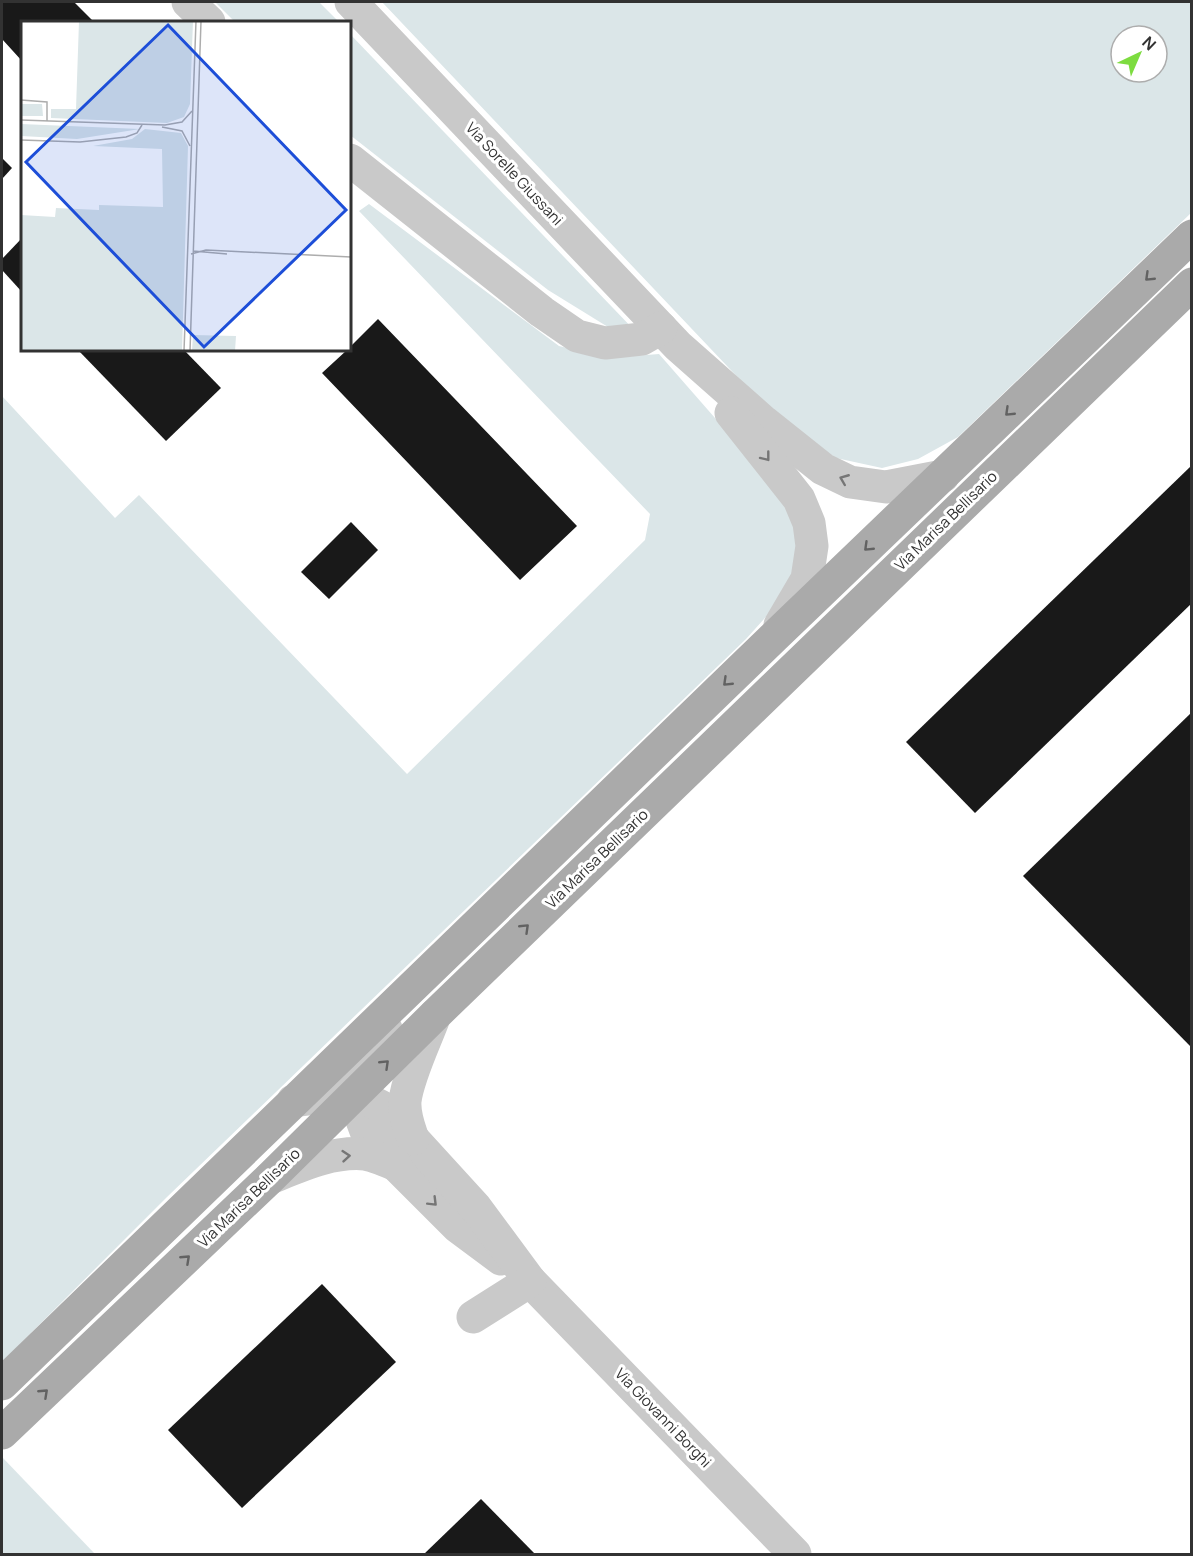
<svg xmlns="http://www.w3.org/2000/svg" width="1193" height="1556" viewBox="0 0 1193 1556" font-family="Manrope,sans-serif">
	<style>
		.green { fill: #dbe6e8; fill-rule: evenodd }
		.building { fill: #191919 }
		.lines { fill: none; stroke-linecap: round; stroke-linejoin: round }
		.minor { stroke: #c9c9c9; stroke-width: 33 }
		.major { stroke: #aaa; stroke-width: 33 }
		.oneway { stroke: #626262 }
		.oneway2 { stroke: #767676 }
		.labels { text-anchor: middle; stroke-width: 6; stroke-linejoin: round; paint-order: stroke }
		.street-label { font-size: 15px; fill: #323232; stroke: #fff }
		.inset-road { fill: none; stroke: #adadad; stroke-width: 1.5 }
		.view { fill: #1d4ed8; fill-opacity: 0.15; stroke: #1d4ed8; stroke-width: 3 }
		.inset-edge { fill: none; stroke: #323232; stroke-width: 3 }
	</style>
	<rect width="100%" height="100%" fill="#fff"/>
	<!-- green -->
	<g class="green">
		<polygon points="215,2 319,2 339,22 235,22"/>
		<path d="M382 2H1191V213L958 437 918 459 882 468 836 458 780 422ZM1121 36H1157V72H1121Z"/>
		<polygon points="350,34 637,333 608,327 548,290 350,135"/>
		<polygon points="369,204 559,346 608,358 659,354 743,450 778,494 796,524 799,545 795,569 772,610 746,639 167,1197 2,1362 2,396 115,518 139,495 407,774 645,540 650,514 359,211"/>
		<polygon points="2,1457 95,1554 2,1554"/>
	</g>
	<!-- building -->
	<g class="building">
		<polygon points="2,2 74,2 94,22 22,22 22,61 2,39"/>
		<polygon points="2,158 12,168 2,179"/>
		<polygon points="22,238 22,292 2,270 2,259"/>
		<polygon points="378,319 577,526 520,580 322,373 347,350 350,350 350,347"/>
		<polygon points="78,350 184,350 221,388 166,441"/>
		<polygon points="1190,467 1192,468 1192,603 975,813 906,742"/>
		<polygon points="351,522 378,550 329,599 301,572"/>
		<polygon points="1192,712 1192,1048 1023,876"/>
		<polygon points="322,1284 396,1362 242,1508 168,1430"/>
		<polygon points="481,1499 535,1554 424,1554"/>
	</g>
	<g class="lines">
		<!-- minor -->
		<g class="minor">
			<polyline points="188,2 209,22"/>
			<polyline points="351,2 678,346 764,422 823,469 850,482 886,487 943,476"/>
			<polyline points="350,160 542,312 577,336 605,343 642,339 661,328"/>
			<polyline points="731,413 799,499 809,523 812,546 807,579 780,625"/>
			<polyline points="386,1029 367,1047 358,1063 353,1080 353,1096 366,1131 396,1165 458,1227 501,1259"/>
			<polyline points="293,1101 340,1095 364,1098 380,1106 413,1139 476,1208 530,1281 795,1554"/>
			<path d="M413 1139C409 1127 404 1115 405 1101 408 1076 426 1040 435 1015"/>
			<path d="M270 1178C300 1166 332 1151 365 1154 375 1156 387 1161 396 1165"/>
			<polyline points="473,1317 530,1281"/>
		</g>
		<!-- major -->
		<g class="major">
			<polyline points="2,1384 774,637 1192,236"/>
			<polyline points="2,1433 270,1178 435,1015 1192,284"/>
		</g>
	</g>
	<!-- one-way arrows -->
	<defs><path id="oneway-chevron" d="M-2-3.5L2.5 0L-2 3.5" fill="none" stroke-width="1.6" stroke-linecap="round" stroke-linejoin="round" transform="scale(1.5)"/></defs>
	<g class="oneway">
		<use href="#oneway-chevron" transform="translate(1149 277) rotate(136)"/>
		<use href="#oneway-chevron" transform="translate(1009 412) rotate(136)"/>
		<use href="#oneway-chevron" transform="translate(868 547) rotate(136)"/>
		<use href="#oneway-chevron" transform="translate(727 682) rotate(136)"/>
		<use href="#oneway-chevron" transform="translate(525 928) rotate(-44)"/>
		<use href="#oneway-chevron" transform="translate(385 1064) rotate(-44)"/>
		<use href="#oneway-chevron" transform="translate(186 1259) rotate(-43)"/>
		<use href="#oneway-chevron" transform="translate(44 1393) rotate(-43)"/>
	</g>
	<g class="oneway2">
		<use href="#oneway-chevron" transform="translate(766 457) rotate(52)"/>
		<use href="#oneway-chevron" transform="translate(844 479) rotate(-158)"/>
		<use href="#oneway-chevron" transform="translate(346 1156) rotate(-5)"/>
		<use href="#oneway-chevron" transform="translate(433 1202) rotate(45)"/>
	</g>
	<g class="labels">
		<!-- street labels -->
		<g class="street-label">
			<text transform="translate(514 174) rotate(47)" y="5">Via Sorelle Giussani</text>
			<text transform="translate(946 521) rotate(-44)" y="5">Via Marisa Bellisario</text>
			<text transform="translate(597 859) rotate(-44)" y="5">Via Marisa Bellisario</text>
			<text transform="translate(249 1198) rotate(-44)" y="5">Via Marisa Bellisario</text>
			<text transform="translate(663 1418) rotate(46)" y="5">Via Giovanni Borghi</text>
		</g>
	</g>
	<!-- overview -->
	<g transform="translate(21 21)">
		<rect width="330" height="330" fill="#fff"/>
		<path d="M58 0H172L169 83 163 96 146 102 30 97V88H55ZM0 83H21L22 95H0ZM0 103 119 108 56 118 0 115ZM124 108 160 112 167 125 161 330H0V194L34 196 35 187 78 189V184L142 186 141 128 72 125 111 118ZM172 314 215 315 214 330H171Z" fill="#dbe6e8"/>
		<path class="inset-road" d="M0 79 26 81V100M0 99 144 104 161 101 171 90M141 106 161 110 169 125M0 119 59 121 105 116 116 112 121 104M172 230 206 233M170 233 185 229 330 236M163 330 175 0M169 330 180 0"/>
		<path class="view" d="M147 4 325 189 183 326 5 141Z"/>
		<rect width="330" height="330" class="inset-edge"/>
	</g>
	<!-- border -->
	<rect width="1193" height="1556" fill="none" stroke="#323232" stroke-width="6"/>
	<!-- north arrow -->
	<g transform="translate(1139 54) rotate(44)"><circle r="28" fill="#ffffff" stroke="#adadad" stroke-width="1.5"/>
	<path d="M0-4.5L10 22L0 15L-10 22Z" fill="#7ddc40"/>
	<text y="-9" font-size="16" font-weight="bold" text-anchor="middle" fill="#323232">N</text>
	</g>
</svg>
